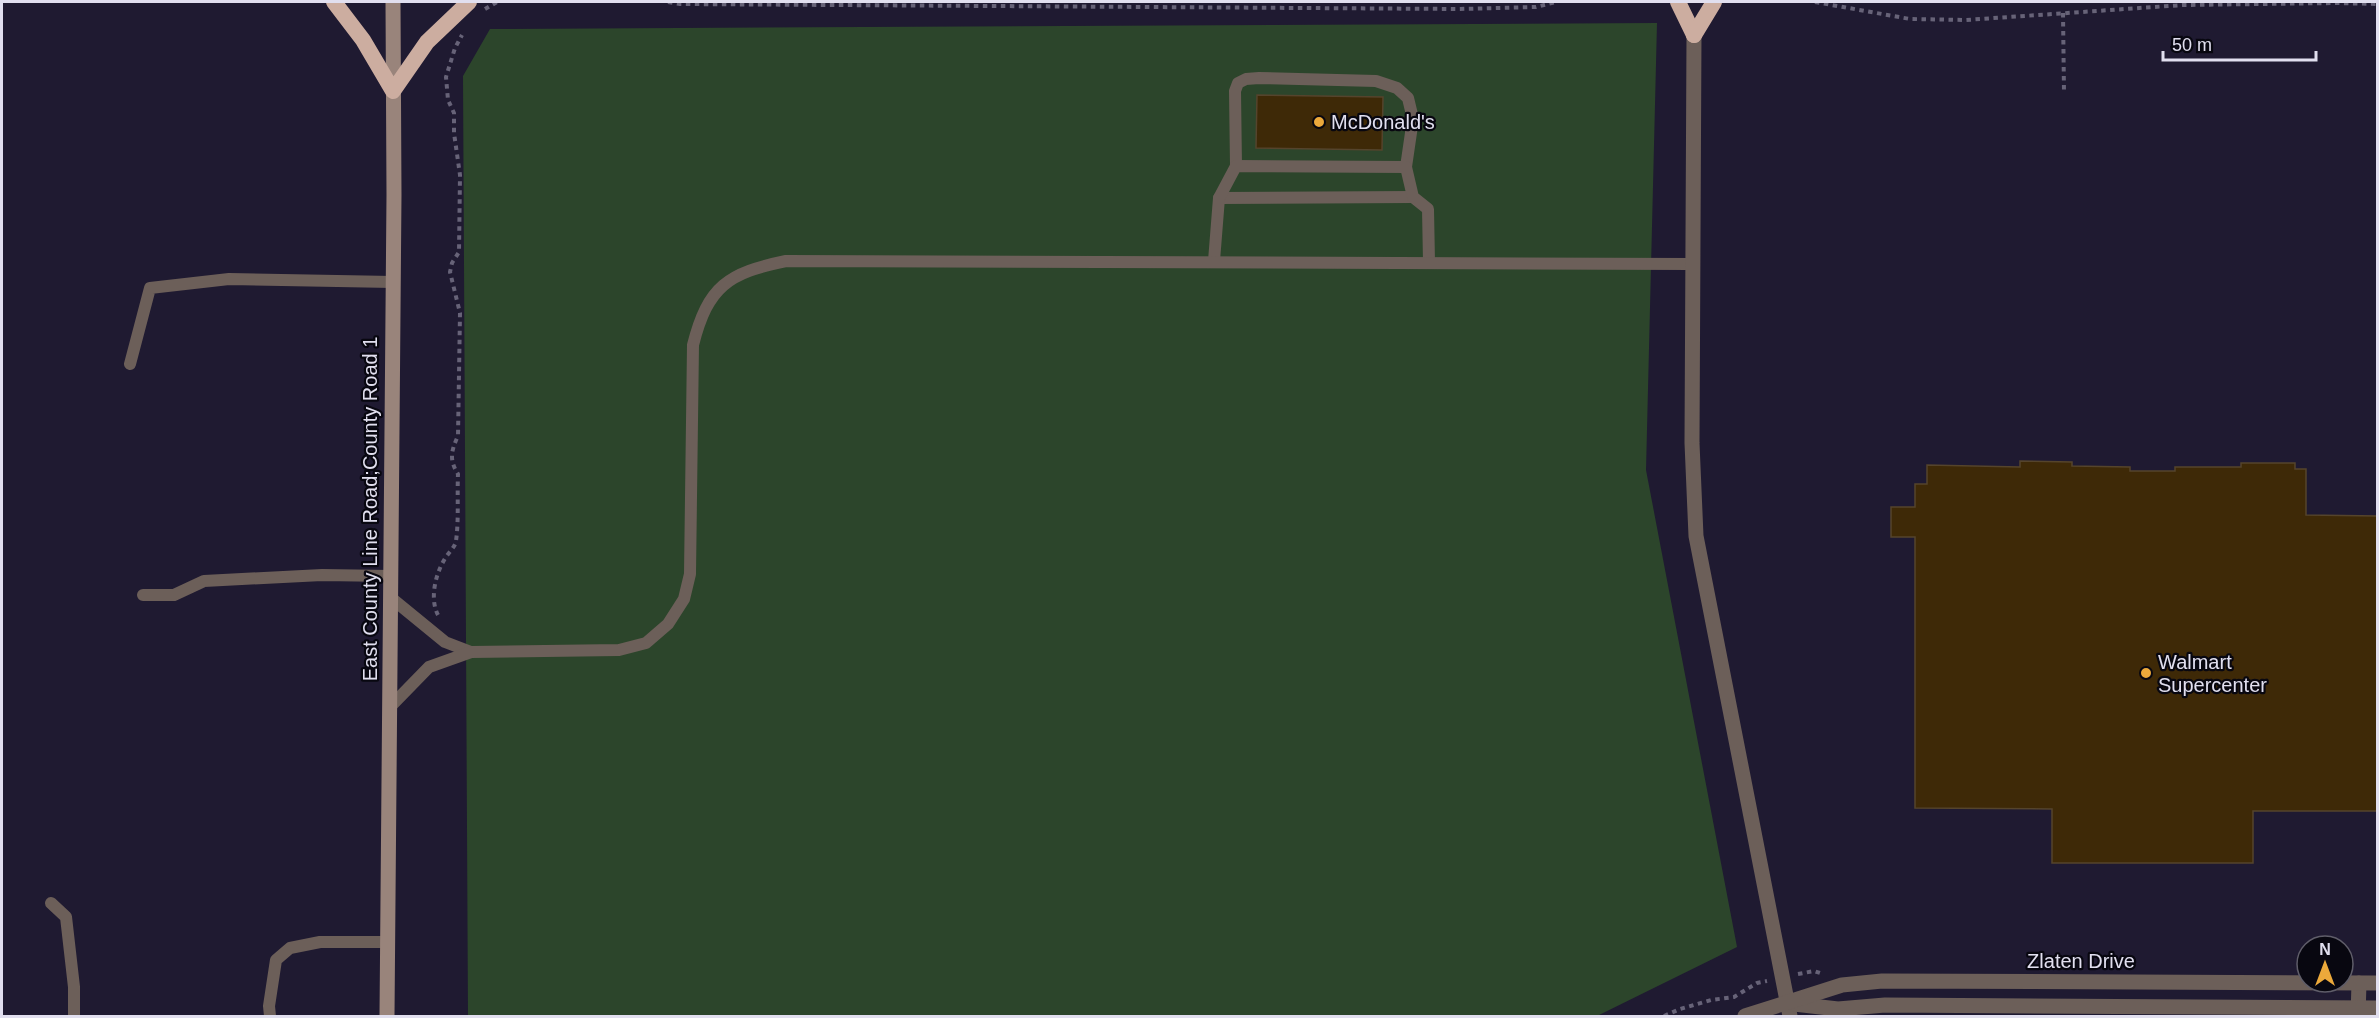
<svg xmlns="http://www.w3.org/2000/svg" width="2379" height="1018" viewBox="0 0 2379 1018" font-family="Helvetica,sans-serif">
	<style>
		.green { fill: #2c452b }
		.building { fill: #3e2907; stroke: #55442c; stroke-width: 1.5 }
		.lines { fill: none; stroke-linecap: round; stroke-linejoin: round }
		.path { stroke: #676378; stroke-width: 4; stroke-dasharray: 4.5 4.5; stroke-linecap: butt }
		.service { stroke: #6c5f59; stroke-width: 12 }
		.minor { stroke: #6c5f59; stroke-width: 15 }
		.tertiary { stroke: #6c5f59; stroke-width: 15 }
		.secondary { stroke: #99847b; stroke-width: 15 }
		.trunk { stroke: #ccada0; stroke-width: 16 }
		.poi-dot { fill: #eca93b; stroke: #080710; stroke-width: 2 }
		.labels { text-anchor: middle; stroke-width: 4.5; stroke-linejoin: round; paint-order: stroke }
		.poi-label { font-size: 20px; fill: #e1dfef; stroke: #080710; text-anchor: start }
		.street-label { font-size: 20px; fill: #e1dfef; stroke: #080710 }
	</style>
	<rect width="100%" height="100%" fill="#1f1a31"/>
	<!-- green -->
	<polygon class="green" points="1657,23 1646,470 1737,947 1597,1016 468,1016 463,76 490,29"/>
	<!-- building -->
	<g class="building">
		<polygon points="1257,95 1383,97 1382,150 1256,148"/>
		<polygon points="2020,461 2072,462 2072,466 2130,467 2130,471 2175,471 2175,467 2241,467 2241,463 2295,463 2295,469 2306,469 2306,515 2378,516 2378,811 2253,811 2253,863 2052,863 2052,809 1915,808 1915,537 1891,537 1891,507 1915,507 1915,484 1927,484 1927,465 2020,467"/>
	</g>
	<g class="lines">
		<!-- path -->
		<g class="path">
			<polyline points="668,2 680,4 1459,9 1536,7 1556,2"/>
			<polyline points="1815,2 1910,19 1966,20 2183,5 2336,3 2378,4"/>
			<polyline points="485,9 497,2"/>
			<polyline points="2063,13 2064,92"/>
			<path d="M438 615C429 598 436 572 446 557 450 551 455 547 456 541 459 519 457 496 458 474 449 460 451 451 458 436L460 313 450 272 452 263 459 252 460 175 454 133V113L448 100 446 77 455 48 462 35"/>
			<polyline points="1798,974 1814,971 1820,973"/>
			<polyline points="1664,1016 1680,1009 1711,1000 1734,997 1757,983 1767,981"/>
		</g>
		<!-- service -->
		<g class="service">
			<polyline points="1236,166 1235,91 1238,83 1246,79 1259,78 1376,81 1397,88 1408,98 1413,119 1406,167"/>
			<polyline points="1219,198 1413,197"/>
			<polyline points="1214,261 1219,198 1236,166 1406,167 1413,197 1428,209 1429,262"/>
			<polyline points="130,364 150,288 229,279 393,282"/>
			<polyline points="143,595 174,595 204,581 322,575 391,576"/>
			<polyline points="390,597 445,642 471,652"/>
			<path d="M390 707 429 667 471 652 619 650 646 643 668 624 684 599 690 574 693 345C708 286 728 273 786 261L1693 264"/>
			<polyline points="51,903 66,917 74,987 74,1016"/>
			<polyline points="270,1016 269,1006 276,960 290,948 320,942 388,942"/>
		</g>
		<!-- minor -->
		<g class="minor">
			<polyline points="1694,35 1692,443 1696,536 1790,1016"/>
			<polyline points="2358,1016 2359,983"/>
		</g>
		<!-- tertiary -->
		<g class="tertiary">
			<polyline points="1794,1004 1838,1009 1885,1005 2378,1008"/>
			<polyline points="1745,1016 1842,985 1882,981 2378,983"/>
		</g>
		<!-- secondary -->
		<polyline class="secondary" points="387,1016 394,195 393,2"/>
		<!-- trunk -->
		<g class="trunk">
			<polyline points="334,2 363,40 393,91 427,42 469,2"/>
			<polyline points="1678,2 1694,35"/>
			<polyline points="1694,35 1714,2"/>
		</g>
	</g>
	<!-- markers -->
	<g class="poi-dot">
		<circle cx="1319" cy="122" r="6"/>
		<circle cx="2146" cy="673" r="6"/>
	</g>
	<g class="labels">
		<!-- poi labels -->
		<g class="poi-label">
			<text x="1331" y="129">McDonald's</text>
			<text x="2158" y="669">Walmart<tspan x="2158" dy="23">Supercenter</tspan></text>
		</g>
		<!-- street labels -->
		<g class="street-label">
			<text transform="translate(370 509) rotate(-90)" y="7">East County Line Road;County Road 1</text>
			<text x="2081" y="968">Zlaten Drive</text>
		</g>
	</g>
	<!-- border -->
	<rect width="2379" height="1018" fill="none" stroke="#e1dfef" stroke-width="6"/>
	<!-- north arrow -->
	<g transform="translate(2325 964)"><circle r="28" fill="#080710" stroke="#5f5d69" stroke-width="1.5"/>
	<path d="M0-4.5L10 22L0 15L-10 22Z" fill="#eca93b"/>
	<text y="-9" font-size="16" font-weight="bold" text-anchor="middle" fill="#e1dfef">N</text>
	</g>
	<!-- scale -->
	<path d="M2163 51v9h153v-9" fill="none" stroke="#e1dfef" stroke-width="3"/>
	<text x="2172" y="51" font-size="18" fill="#e1dfef" stroke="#080710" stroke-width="4.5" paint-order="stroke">50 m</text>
</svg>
